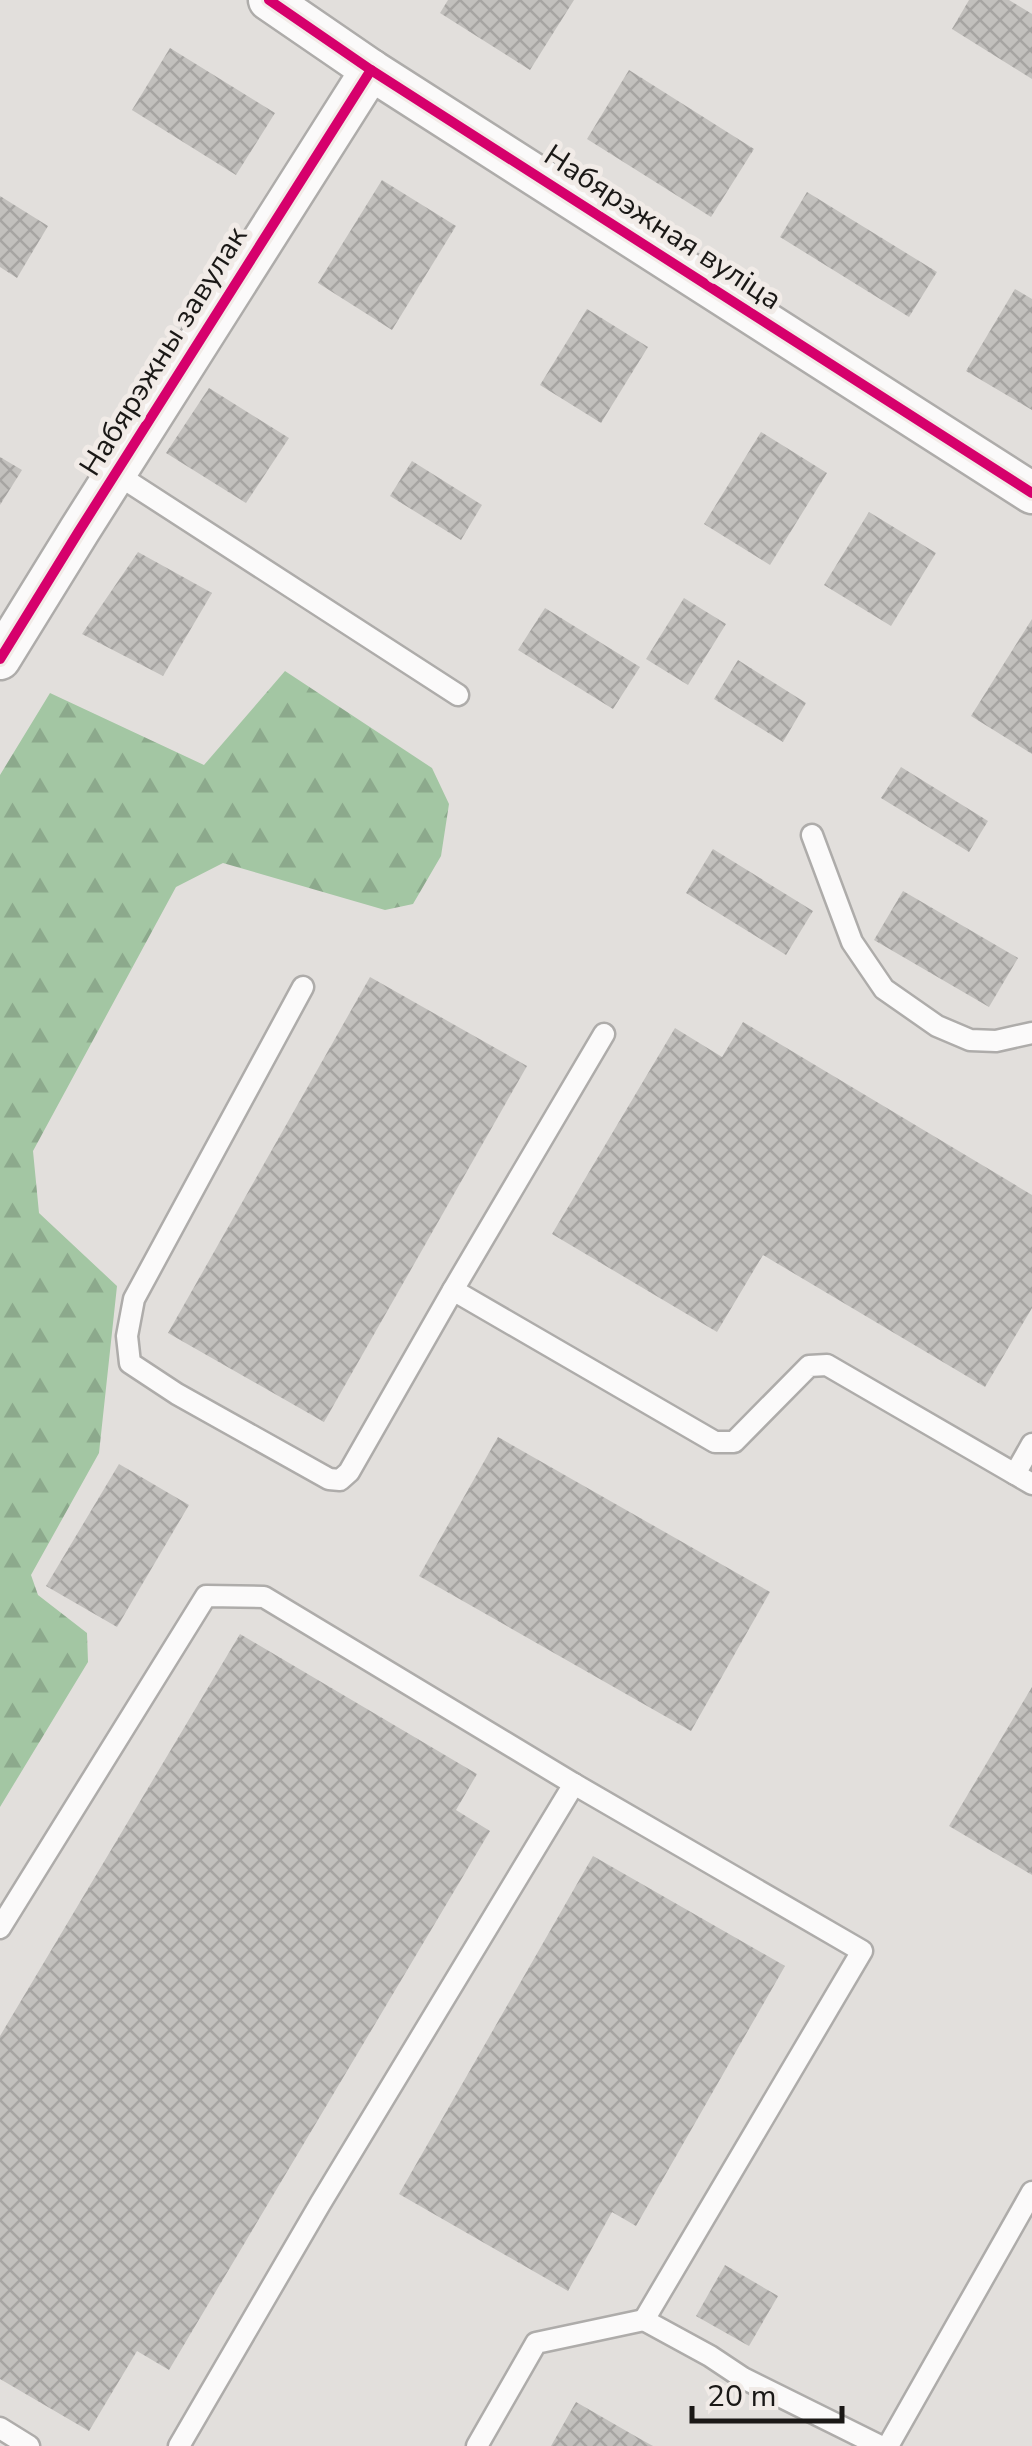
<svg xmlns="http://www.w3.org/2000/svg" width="1032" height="2446" viewBox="0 0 1032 2446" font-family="'Nunito Sans',sans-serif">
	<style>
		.forest { fill: url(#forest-firs) }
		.building { fill: url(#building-cross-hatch) }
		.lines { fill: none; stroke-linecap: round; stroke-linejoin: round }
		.lane-casing { stroke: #aeacaa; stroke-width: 25 }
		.street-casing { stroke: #aeacaa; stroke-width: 45 }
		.lane { stroke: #fbfafa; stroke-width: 20 }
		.street { stroke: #fbfafa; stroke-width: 40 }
		.cycleway-casing { stroke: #f1ebe7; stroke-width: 16 }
		.cycleway { stroke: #d6006c; stroke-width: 10 }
		.labels { text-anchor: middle; stroke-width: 10; stroke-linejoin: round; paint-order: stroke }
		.street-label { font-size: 30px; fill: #1a1816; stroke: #f1ebe7 }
	</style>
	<defs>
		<pattern id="forest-firs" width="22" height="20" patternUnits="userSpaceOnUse" patternTransform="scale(2.5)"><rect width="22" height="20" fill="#a3c6a3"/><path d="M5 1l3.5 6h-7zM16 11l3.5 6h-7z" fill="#8ca98c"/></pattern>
		<pattern id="building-cross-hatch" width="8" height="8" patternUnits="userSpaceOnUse" patternTransform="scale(2.5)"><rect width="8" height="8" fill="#c2c0bd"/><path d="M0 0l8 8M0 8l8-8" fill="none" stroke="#a6a4a2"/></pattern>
	</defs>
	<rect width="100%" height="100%" fill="#e2dfdc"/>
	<!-- forest -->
	<polygon class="forest" points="285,671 432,768 449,804 441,856 413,904 385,910 223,863 176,887 33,1151 39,1213 117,1286 99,1453 31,1575 38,1595 87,1633 88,1662 0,1807 0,775 50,693 204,765"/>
	<!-- building -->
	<g class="building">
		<polygon points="448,0 574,0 530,70 440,13"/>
		<polygon points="969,0 1009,0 1032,14 1032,79 952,29"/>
		<polygon points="170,48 275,113 236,175 132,110"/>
		<polygon points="629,70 754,149 711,217 587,139"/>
		<polygon points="382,180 456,226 392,330 318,283"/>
		<polygon points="807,192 937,272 909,317 780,237"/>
		<polygon points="0,196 48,226 17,278 0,267"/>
		<polygon points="1015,289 1032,299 1032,410 966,371"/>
		<polygon points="587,309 648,347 601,423 540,385"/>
		<polygon points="209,388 289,438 246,503 166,453"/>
		<polygon points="761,432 827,473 770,565 704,524"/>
		<polygon points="0,457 22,470 0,505"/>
		<polygon points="412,461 482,505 461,540 390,496"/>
		<polygon points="869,512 936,553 891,626 824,585"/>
		<polygon points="138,552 212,593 163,676 82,634"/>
		<polygon points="684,598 726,624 688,685 646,659"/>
		<polygon points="545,608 640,667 613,709 518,650"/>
		<polygon points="1032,619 1032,754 971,716"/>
		<polygon points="738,660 806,703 783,742 714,699"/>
		<polygon points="901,767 988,821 969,852 881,798"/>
		<polygon points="713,849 813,911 786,955 686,893"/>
		<polygon points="903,891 1018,958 989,1007 874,940"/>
		<polygon points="370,977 527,1066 324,1422 168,1333"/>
		<polygon points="743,1022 1032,1195 1032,1308 985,1387 763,1255 717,1332 552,1234 675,1028 722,1057"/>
		<polygon points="498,1437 770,1592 691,1731 419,1576"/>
		<polygon points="119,1464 189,1505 117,1627 46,1586"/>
		<polygon points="240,1634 477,1774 456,1810 490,1831 169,2370 137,2351 89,2431 0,2379 0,2036"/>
		<polygon points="1032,1687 1032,1875 949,1826"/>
		<polygon points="593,1856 785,1966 636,2226 612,2212 568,2291 399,2194"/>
		<polygon points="725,2265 778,2296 749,2346 696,2316"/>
		<polygon points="576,2402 642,2440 653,2446 551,2446"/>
	</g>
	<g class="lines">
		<!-- lane casing -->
		<g class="lane-casing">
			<g id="lane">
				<polyline points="115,473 458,695"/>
				<polyline points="812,835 852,942 884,989 937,1026 970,1040 996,1041 1032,1033"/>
				<polyline points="303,987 134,1299 127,1336 130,1363 177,1394 329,1479 340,1480 349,1472 453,1290 715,1442 734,1442 809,1366 827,1365 1015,1474"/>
				<polyline points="453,1290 604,1034"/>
				<polyline points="1032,1444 1015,1474 1032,1484"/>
				<polyline points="0,1928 206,1596 264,1597 574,1784"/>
				<polyline points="0,2428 29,2446"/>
				<polyline points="179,2446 320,2204 574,1784 862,1951 644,2320 710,2356 743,2378 880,2446"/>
				<polyline points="477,2446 536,2343 644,2320"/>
				<polyline points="888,2446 1032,2192"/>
			</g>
		</g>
		<!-- street casing -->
		<g class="street-casing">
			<g id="street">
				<polyline points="269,0 371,70 1032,493"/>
				<polyline points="0,659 79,531 371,70"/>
			</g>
		</g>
		<!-- lane -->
		<use href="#lane" class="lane"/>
		<!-- street -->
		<use href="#street" class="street"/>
		<!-- cycleway casing -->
		<g class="cycleway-casing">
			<g id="cycleway">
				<polyline points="269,0 371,70 1032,493"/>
				<polyline points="0,659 79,531 371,70"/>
			</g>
		</g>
		<!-- cycleway -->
		<use href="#cycleway" class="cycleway"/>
	</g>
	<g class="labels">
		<!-- street labels -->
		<g class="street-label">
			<text transform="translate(663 227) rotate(33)" y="10">Набярэжная вуліца</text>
			<text transform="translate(163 351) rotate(-58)" y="10">Набярэжны завулак</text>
		</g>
	</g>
	<!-- scale -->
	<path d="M692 2406v15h150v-15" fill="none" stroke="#1a1816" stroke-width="5"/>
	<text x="707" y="2406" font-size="30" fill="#1a1816" stroke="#f1ebe7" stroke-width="8" paint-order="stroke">20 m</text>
</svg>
